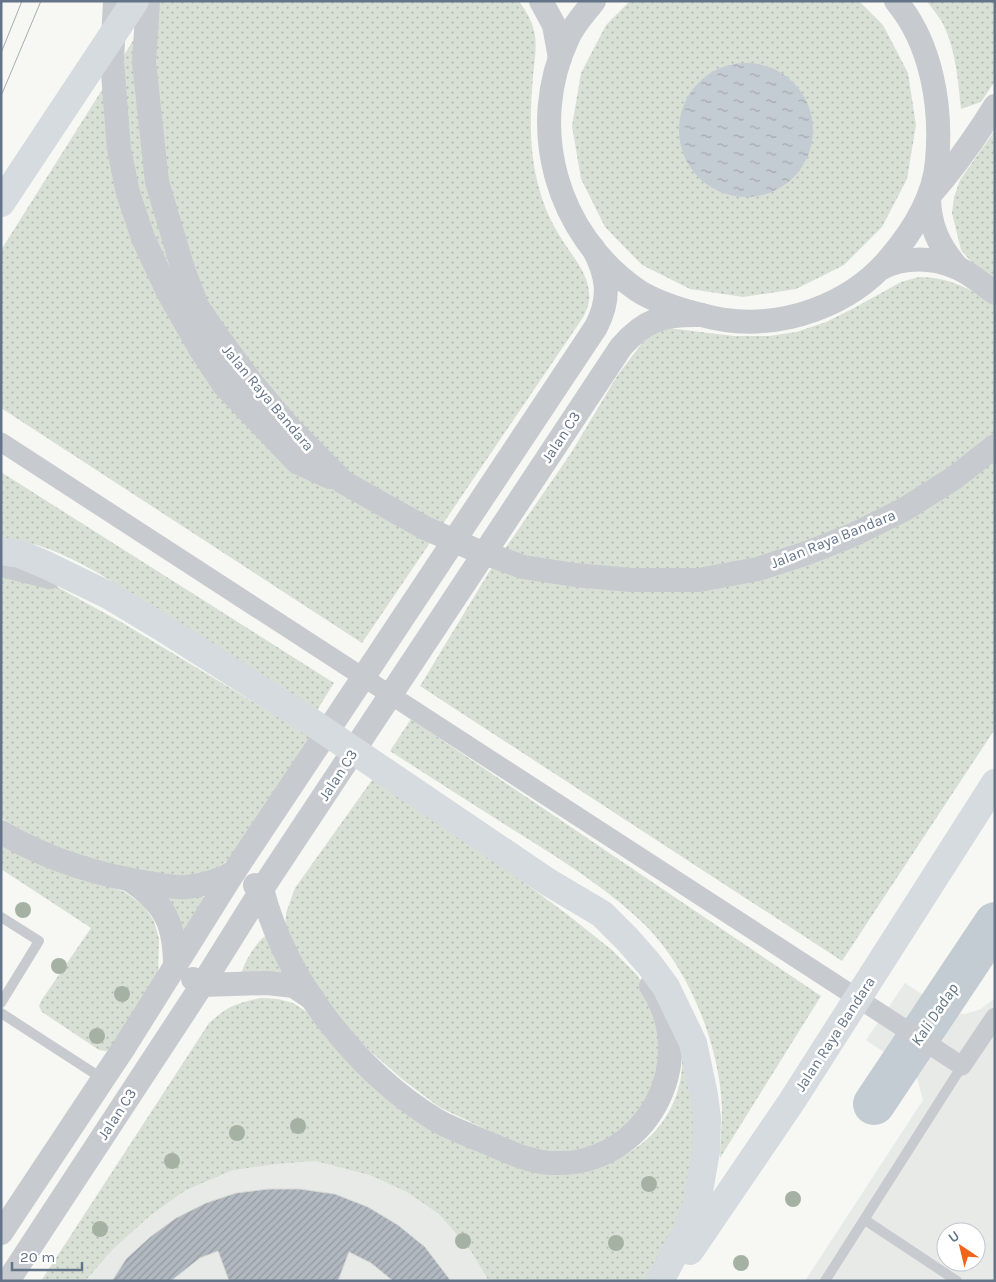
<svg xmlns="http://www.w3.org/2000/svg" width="996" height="1282" viewBox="0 0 996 1282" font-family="Karla,sans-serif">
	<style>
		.built { fill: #e8eae8; fill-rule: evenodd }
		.grass { fill: url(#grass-dots) }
		.water { fill: url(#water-ripples) }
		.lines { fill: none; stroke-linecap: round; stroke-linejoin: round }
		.river { stroke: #c3ccd2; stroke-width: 42 }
		.building { fill: url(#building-hatch); stroke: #d9d9d7 }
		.service { stroke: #c7cace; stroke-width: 10 }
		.minor { stroke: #c7cace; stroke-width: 19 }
		.tertiary { stroke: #c7cace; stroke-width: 24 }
		.primary { stroke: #d6dbe0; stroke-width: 28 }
		.tram { stroke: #a7acb3; stroke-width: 1 }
		.tree { fill: #a5b2a3 }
		.labels { text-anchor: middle; stroke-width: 5; stroke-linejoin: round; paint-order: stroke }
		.street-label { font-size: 15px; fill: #647488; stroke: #fff }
		.water-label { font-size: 16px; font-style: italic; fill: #607683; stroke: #fff }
	</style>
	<defs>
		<pattern id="grass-dots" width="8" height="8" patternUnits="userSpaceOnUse" patternTransform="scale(1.25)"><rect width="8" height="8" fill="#d8e0d5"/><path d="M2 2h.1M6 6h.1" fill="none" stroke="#b3bab3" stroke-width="1.8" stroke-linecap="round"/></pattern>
		<pattern id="water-ripples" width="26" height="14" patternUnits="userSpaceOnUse" patternTransform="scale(1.25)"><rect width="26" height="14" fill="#c3ccd2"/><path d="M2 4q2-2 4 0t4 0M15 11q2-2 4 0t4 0" fill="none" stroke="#a2aab0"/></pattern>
		<pattern id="building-hatch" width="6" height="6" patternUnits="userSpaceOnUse" patternTransform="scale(1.25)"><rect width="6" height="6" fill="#b1b8bf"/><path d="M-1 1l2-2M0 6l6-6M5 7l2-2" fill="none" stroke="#949aa1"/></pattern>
	</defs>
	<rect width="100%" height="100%" fill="#f7f8f4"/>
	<!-- built -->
	<g class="built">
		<path d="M905 983 950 1013 965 1014 981 1009 995 998V1281H805L923 1100 916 1074 866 1040ZM946 1232H976V1262H946Z"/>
		<polygon points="213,1027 610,1281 47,1281"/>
	</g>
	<!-- grass -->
	<g class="grass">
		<path d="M158 1H519C526 11 533 22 535 35 537 50 534 63 533 77 530 111 529 147 537 180 541 198 548 217 558 233 570 254 592 275 589 301 588 307 585 314 582 319L362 643 1 408V250Z"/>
		<polygon points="630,1 859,1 883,25 908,73 916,125 907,179 882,227 844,265 796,289 743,297 690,289 642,265 605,227 581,179 572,126 581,73 606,25"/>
		<path d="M927 1H995V81L981 102 961 109C958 81 956 50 943 24 939 16 932 9 927 1Z"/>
		<polygon points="995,130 995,281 973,264 961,250 952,213 954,197 960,180"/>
		<path d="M919 277C950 277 970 289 995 305V729L842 961 420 686 489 572 571 453 617 376 642 343 653 333 668 328 734 336H769L796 332 826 322 854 308 901 282Z"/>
		<path d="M1 472 334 683 314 715C269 685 225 656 180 627 128 592 65 543 1 538Z"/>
		<polygon points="1,571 30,575 59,588 121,622 310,736 230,859 215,869 197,877 122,873 44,843 1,818"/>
		<path d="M411 719 821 996 720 1158C720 1142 722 1125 722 1109 720 1047 690 971 647 927 612 892 569 865 528 839 482 810 436 781 390 751Z"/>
		<polygon points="377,773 568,915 612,950 637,975 653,1001 666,1049 639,1117 598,1146 560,1152 533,1148 502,1137 439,1107 402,1079 369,1050 338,1019 285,934 286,913 295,888"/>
		<polygon points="1,843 64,872 125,892 144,906 154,921 159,939 158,977 111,1049 106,1051 99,1050 42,1012 39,1006 41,1001 91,928 1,869"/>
		<polygon points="155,890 204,897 208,900 184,935"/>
		<path d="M266 936 293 978 242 973C242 965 258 939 266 936Z"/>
		<path d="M261 998 278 999 293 1003 307 1012 340 1053 557 1175C566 1174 575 1174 584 1172 590 1171 596 1168 602 1166 641 1151 671 1124 680 1082 683 1068 682 1053 683 1039L698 1125 691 1190 648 1281H489L471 1251 439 1214 407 1192 370 1175 315 1161 276 1164 233 1170 186 1190 152 1214 113 1249 85 1281H41L209 1023C228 1006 237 1003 261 998Z"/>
	</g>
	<!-- water -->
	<circle class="water" cx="746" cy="130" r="67"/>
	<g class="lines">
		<!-- river -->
		<polyline class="river" points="874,1104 995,923"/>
	</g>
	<!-- building -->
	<polygon class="building" points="268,1189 300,1189 335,1194 368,1207 398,1225 425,1247 451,1281 393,1281 371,1263 349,1252 338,1281 229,1281 218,1251 200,1258 171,1281 112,1281 126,1259 150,1237 176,1218 206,1203 236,1193"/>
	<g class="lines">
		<!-- service -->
		<g class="service">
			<polyline points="1,917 39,941 1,1003"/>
			<polyline points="1,1013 103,1079"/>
			<polyline points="865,1220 957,1281"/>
			<polyline points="825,1281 962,1066"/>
		</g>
		<!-- minor -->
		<polyline class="minor" points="1,442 962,1066 995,1017"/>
		<!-- tertiary -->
		<g class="tertiary">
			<polyline points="115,1 112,61 119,149 128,193 143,238 168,292 201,350 224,385 297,462 330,477"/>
			<polyline points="148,1 144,62 157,182 183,269 197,306 218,337 252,383 287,425 343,482 425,528 473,549 523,567 575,575 631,580 699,580 758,569 807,553 855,534 905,509 954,478 995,446"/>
			<polyline points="541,1 554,25 560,58"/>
			<path d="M594 1C585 13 574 24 568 38 526 127 556 234 637 290 652 300 673 307 690 312 702 315 713 318 725 320 785 328 850 305 889 259 913 231 934 198 937 161 942 107 932 44 896 1"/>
			<path d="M957 267C938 245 929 224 929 196 955 167 975 138 995 106"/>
			<path d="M882 268C904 257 931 257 955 267 969 272 982 284 995 293"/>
			<polyline points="1,565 50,577"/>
			<path d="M1 832C46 859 98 875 149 883 162 885 175 888 187 887 205 885 219 881 234 872"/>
			<path d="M130 880C166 904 175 925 175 967"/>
			<path d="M255 885 262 889C285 980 356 1071 436 1120 452 1129 471 1136 488 1143 509 1152 529 1162 553 1163 645 1167 702 1062 651 986"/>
			<polyline points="193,979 202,985 267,983 294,986 313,999"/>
			<path d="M1 1233 125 1046 234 872 596 327C611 298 608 276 593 248"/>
			<path d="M8 1281 202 985 262 889 621 347C645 319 665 314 701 315"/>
		</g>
		<!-- primary -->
		<g class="primary">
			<polyline points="1,203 135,1"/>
			<polyline points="1,551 20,554 46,565 110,596 163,628 313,723 548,882 602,914 627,939 649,964 666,987 693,1043 704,1095 707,1118 706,1151 697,1203 687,1230 660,1281"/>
			<polyline points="690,1251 792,1101 995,783"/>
		</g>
		<!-- tram -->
		<g class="tram">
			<polyline points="1,53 22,1"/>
			<polyline points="1,96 41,1"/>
		</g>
	</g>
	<!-- trees -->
	<g class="tree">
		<circle cx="23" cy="910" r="8"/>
		<circle cx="59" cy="966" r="8"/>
		<circle cx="122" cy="994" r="8"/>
		<circle cx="97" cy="1036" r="8"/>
		<circle cx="298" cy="1126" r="8"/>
		<circle cx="237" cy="1133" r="8"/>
		<circle cx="172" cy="1161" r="8"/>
		<circle cx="649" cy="1184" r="8"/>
		<circle cx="793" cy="1199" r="8"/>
		<circle cx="100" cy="1229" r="8"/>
		<circle cx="463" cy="1241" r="8"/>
		<circle cx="616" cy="1243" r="8"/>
		<circle cx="741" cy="1263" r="8"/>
	</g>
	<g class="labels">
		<!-- street labels -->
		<g class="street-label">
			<text transform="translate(268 398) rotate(50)" y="5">Jalan Raya Bandara</text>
			<text transform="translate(561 437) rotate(-57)" y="5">Jalan C3</text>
			<text transform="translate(833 539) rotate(-22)" y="5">Jalan Raya Bandara</text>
			<text transform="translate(338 775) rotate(-57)" y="5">Jalan C3</text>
			<text transform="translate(835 1034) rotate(-57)" y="5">Jalan Raya Bandara</text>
			<text transform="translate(117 1114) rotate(-57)" y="5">Jalan C3</text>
		</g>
		<!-- water labels -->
		<g class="water-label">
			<text transform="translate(934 1014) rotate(-56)" y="6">Kali Dadap</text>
		</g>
	</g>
	<!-- border -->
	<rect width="996" height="1282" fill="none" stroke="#647488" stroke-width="5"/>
	<!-- north arrow -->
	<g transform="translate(961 1247) rotate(325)"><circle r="24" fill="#ffffff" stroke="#c1c7cf"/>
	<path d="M0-4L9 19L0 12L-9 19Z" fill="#f0651c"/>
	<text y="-8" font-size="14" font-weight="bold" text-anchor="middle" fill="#647488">U</text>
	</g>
	<!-- scale -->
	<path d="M12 1262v8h70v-8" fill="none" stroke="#647488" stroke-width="2.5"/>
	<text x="20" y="1262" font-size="15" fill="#647488" stroke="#ffffff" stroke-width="4" paint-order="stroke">20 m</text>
</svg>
